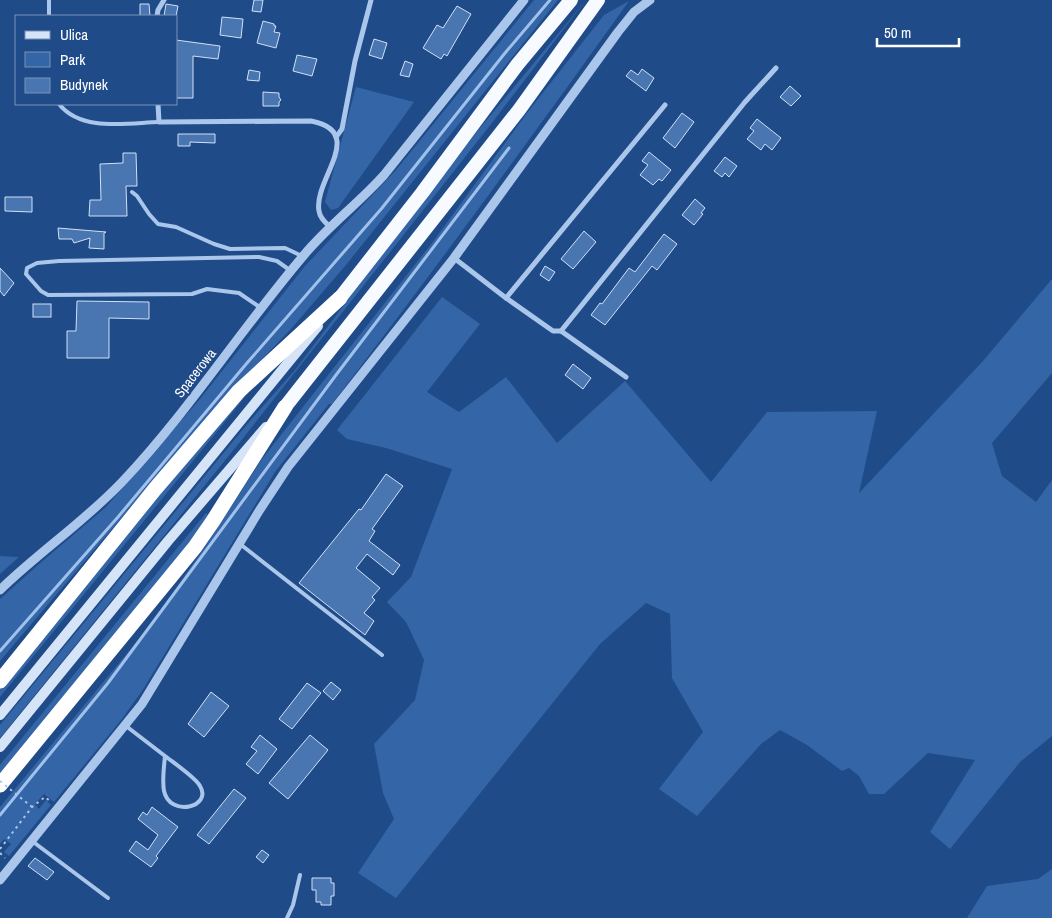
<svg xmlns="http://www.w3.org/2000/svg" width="1052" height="918" viewBox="0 0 1052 918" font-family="'Archivo Narrow',sans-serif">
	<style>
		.green { fill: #3465a6 }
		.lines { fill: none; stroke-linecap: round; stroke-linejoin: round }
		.stream { stroke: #9fc1ec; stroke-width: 3 }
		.building { fill: #4975b1; stroke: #d0e1f8 }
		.path { stroke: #abc6eb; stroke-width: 2; stroke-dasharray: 2.5 4; stroke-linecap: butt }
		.service { stroke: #abc6eb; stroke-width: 4 }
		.minor { stroke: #abc6eb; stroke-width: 5 }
		.tertiary { stroke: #abc6eb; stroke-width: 9 }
		.secondary { stroke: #d6e4f8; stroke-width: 10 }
		.trunk { stroke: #f7fafe; stroke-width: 14 }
		.motorway { stroke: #fff; stroke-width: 15 }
		.path-bridge { stroke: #abc6eb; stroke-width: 2; stroke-dasharray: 2.5 4; stroke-linecap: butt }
		.labels { text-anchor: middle; stroke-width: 4; stroke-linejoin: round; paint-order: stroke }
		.street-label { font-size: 14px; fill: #fff; stroke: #204b89 }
	</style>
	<rect width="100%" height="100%" fill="#204b89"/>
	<!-- green -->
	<g class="green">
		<polygon points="534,0 558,0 346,265 291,329 214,409 0,661 0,599 38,565 106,507 200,399 305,266 396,170"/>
		<polygon points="586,0 488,128 244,437 0,738 0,725 249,422 295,370 414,212 480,128"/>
		<path d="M629 1C532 137 433 272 332 404H329L275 472 144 688 122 719 54 802 44 794 35 804 39 809 46 800 51 805 9 856 4 852 11 844 4 839 0 844V807L148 628 209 541 262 459 432 243 527 113 604 15Z"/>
		<polygon points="356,87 414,102 338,208 331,210 325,202"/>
		<polygon points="1052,279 1052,373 992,443 1002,476 1036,502 1052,480 1052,736 1020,762 950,849 930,832 975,760 928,753 884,794 869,794 859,776 849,768 842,771 807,745 780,730 761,744 697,816 659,789 703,732 672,678 670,614 646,603 600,644 396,898 358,873 394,819 383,793 374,744 415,700 424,660 406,622 387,602 411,577 452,469 386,448 347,439 337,430 442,297 480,324 427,392 459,412 506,377 557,443 625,381 711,482 767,412 877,411 859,493 983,361"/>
		<polygon points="256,383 215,434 0,697 0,687 156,496"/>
		<polygon points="206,513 210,517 0,776 0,765"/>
		<polygon points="0,556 19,557 0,574"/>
		<polygon points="1052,869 1052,918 967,918 987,886 1038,879"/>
	</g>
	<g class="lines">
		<!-- stream -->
		<g class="stream">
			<polyline points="0,651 118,517 247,363 382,208 505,53 550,0"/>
			<polyline points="0,815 108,683 336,375 509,148"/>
		</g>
	</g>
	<!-- building -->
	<g class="building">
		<polygon points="254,0 263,0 261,12 252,11"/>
		<polygon points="140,4 149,4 150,16 140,16"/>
		<polygon points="166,4 178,6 176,16 164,16"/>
		<polygon points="457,6 471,14 447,56 444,54 441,59 423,48 437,25 443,28"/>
		<polygon points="222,17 243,19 241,38 220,35"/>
		<polygon points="263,21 274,24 274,26 276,26 274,32 280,33 276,48 257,43"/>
		<polygon points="374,39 387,43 382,59 369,55"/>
		<polygon points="176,40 220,46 218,59 193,56 193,98 176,98"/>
		<polygon points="297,55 317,59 312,76 293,71"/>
		<polygon points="405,61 413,64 409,77 400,75"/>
		<polygon points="642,69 654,78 646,91 626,76 631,70 638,75"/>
		<polygon points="249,70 260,72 259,81 247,80"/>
		<polygon points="790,86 801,96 791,106 780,97"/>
		<polygon points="263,92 279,93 279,97 281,100 279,102 279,106 263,106"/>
		<polygon points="682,113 694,122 675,148 663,138"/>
		<polygon points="757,119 781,138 772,150 765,144 761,150 747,139 754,131 750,128"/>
		<polygon points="178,134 215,134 215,143 190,142 190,146 178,146"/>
		<polygon points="649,152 671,170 662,181 659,179 653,185 640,175 648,165 642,161"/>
		<polygon points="123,153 136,153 137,186 126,186 127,216 89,216 90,200 101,200 100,164 123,163"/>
		<polygon points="725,157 737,166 729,177 725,173 722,177 714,171"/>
		<polygon points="5,197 32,197 32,212 5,211"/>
		<polygon points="695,199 705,208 701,213 703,214 694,225 682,215"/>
		<polygon points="58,228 106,232 104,233 104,249 89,248 90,238 74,243 72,239 59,239"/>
		<polygon points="584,231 596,242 573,269 561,259"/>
		<polygon points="664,234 677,244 657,270 652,266 605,325 591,315 600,303 602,304 629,268 635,272"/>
		<polygon points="545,266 555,272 549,281 540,275"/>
		<polygon points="0,268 14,283 4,296 0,291"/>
		<polygon points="77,301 149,302 149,319 109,318 109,358 67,358 67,331 76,331"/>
		<rect x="33" y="304" width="18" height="13"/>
		<polygon points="573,364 591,378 583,389 565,375"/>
		<polygon points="386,474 403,486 372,529 375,531 369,541 400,565 393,575 367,554 356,568 380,588 372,597 375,600 364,613 374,621 365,635 299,583 359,509 361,510"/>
		<polygon points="331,682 341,690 333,700 323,691"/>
		<polygon points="307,683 321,693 292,729 279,719"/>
		<polygon points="211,692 229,706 204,737 188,724"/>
		<polygon points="260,735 277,749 258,774 246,764 257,751 251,747"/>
		<polygon points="310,735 328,750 288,799 269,783"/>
		<polygon points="234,789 246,798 209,844 197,835"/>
		<polygon points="152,807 178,827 156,856 158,858 151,867 129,851 136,841 148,850 158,835 138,819 143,812 147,815"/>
		<polygon points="262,850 269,855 263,863 256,857"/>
		<polygon points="35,858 54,872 47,880 28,866"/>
		<polygon points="312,878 331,878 331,883 334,883 334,896 331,896 331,905 321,905 321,902 316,902 316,890 312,890"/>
	</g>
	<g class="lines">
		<!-- path -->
		<g class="path">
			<polyline points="0,849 32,807 45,797 51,802"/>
			<polyline points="0,853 5,858"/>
		</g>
		<!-- service -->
		<g class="service">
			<polyline points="49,16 49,0"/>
			<path d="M59 104C81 132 127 123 159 122"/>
			<polyline points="132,192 137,196 149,214 158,224 176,227 214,244 230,249 285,248 302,256"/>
			<polyline points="261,308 239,293 207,289 192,294 48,295 41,291 26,274 27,268 37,263 59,261 259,257 277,261 291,271"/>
			<polyline points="240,544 382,655"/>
			<path d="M126 726 165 756C164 767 162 780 164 791 170 818 213 807 200 786 196 778 174 763 165 756"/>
			<polyline points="32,841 108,898"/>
			<polyline points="287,918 293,905 300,875"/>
		</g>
		<!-- minor -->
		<g class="minor">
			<polyline points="157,16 158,10 164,0"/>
			<path d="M158 104 159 122 311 121C368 132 313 180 319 211 320 218 325 222 330 227"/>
			<polyline points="336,137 342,129 355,61 371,0"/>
			<polyline points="454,258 506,298 553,331 561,331 626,377"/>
			<polyline points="506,298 665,105"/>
			<polyline points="561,331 745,102 776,68"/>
		</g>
		<!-- tertiary -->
		<g class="tertiary">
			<path d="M0 590C39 552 84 522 122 482 189 411 241 329 304 255 328 226 359 203 384 175L524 0"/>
			<polyline points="0,880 142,704 259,511 288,467 454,258 618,32 634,12 650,0"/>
		</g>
		<!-- secondary -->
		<g class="secondary">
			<polyline points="0,715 318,326"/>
			<polyline points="0,747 168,541 266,427"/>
		</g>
		<!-- trunk -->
		<g class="trunk">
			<polyline points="340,298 422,193 517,65 571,0"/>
			<polyline points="285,407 519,110 598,0"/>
		</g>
		<!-- motorway -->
		<g class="motorway">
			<polyline points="0,681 155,489 239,391 340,298"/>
			<polyline points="0,785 195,547 213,521 285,407"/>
		</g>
		<!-- path-bridge -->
		<polyline class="path-bridge" points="0,781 32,807"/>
	</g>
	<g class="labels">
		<!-- street labels -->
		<g class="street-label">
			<text transform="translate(195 373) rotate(-52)" y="5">Spacerowa</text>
		</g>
	</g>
	<!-- legend -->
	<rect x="15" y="15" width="162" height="90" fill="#204b89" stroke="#7993b8"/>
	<rect x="25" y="31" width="25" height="8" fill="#d6e4f8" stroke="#7993b8"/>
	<text x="60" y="40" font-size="15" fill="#ffffff">Ulica</text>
	<rect x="25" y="52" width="25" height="15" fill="#3465a6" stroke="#7993b8"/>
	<text x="60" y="65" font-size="15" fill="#ffffff">Park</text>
	<rect x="25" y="78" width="25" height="15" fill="#4975b1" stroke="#7993b8"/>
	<text x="60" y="90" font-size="15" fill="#ffffff">Budynek</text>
	<!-- scale -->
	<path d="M877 38v8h82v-8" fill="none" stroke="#ffffff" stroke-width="2.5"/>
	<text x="884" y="38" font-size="15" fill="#ffffff" stroke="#204b89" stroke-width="4" paint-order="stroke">50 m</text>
</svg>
